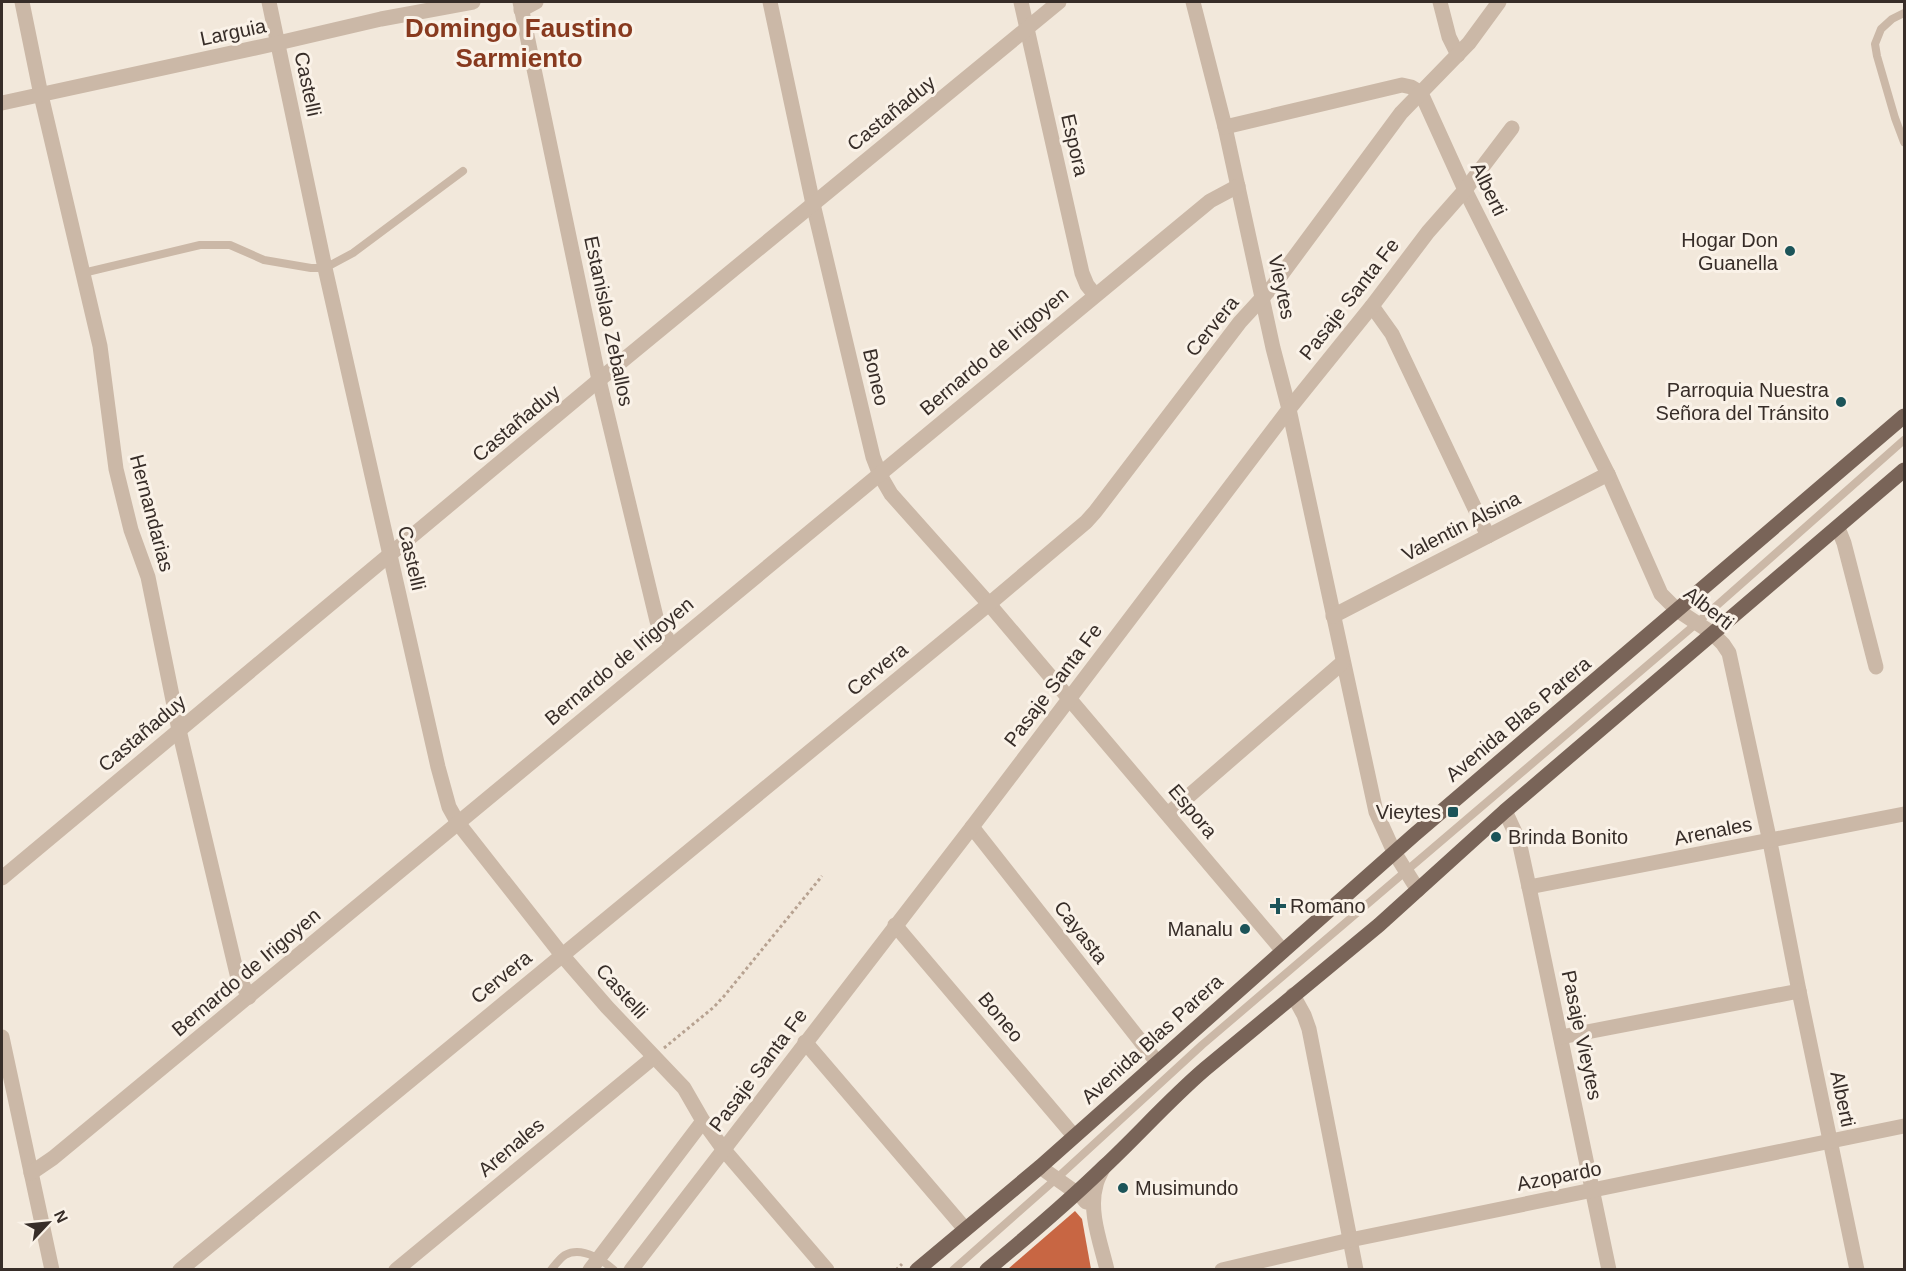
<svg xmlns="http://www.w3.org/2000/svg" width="1906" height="1271" viewBox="0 0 1906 1271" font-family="Arial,sans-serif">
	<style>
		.building { fill: #c86643 }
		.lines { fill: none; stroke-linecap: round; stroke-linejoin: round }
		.path { stroke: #b7a291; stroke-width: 3; stroke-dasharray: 3 3; stroke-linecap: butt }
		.lane { stroke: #cbb8a7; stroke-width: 8 }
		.street { stroke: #cbb8a7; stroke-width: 15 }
		.primary { stroke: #796458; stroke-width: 15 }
		.poi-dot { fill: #1c5459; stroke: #faf2e8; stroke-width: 2 }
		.labels { text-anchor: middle; stroke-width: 6; stroke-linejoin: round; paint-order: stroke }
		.street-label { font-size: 20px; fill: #372d28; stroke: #faf2e8 }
		.poi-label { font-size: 20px; fill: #372d28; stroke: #faf2e8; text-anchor: end }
		.district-label { font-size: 26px; font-weight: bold; fill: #883a1f; stroke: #faf2e8 }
	</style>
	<rect width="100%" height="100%" fill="#f2e8db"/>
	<!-- building -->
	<polygon class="building" points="1075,1211 1082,1219 1091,1269 1008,1269"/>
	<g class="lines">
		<!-- path -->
		<g class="path">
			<polyline points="664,1048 714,1007 725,995 822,876"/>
			<polyline points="896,1270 902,1264"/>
		</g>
		<!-- lane -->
		<g class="lane">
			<polyline points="1904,13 1892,19 1881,29 1875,44 1877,56 1895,118 1904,142"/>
			<polyline points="83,273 200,245 230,245 264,260 311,268 325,268 353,253 463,171"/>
			<path d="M551 1270C555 1265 560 1258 565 1255 582 1246 601 1259 614 1270"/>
			<polyline points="953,1270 1057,1178 1202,1045 1697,623 1904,440"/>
		</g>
		<!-- street -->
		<g class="street">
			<polyline points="22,2 41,95 100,346 116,469 131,530 148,577 179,730 237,974 249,997"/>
			<polyline points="269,2 325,268 438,767 449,807 458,823 562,955 607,1007 684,1088 703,1121 724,1150 827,1270"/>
			<polyline points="520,2 599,380 657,621 671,645"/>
			<polyline points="770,2 813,204 873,457 880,475 891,494 989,604 1283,951"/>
			<polyline points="1021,2 1082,273 1087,285 1095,295"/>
			<polyline points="1193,2 1225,127 1273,348 1289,409 1376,812 1394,852 1418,890"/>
			<polyline points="1440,2 1449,37 1458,55"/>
			<polyline points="521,10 536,2"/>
			<polyline points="2,103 278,43 381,19 473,2"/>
			<polyline points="1225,127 1402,85 1411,87 1421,93 1465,190 1608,474 1661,594 1677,610 1712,633 1723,644 1729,653 1770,842 1799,991 1857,1270"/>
			<polyline points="1372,306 1392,334 1488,536"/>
			<polyline points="1838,528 1844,543 1876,667"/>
			<polyline points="1333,616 1608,474"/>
			<polyline points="1505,811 1519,841 1529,887 1609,1270"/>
			<polyline points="1168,814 1342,663"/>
			<polyline points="972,827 1157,1062"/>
			<polyline points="2,878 599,380 1059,2"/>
			<polyline points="1529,887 1904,814"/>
			<polyline points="895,925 1074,1136"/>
			<polyline points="1293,995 1304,1015 1309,1029 1356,1270"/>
			<polyline points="2,1037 52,1270"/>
			<polyline points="1561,1037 1799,991"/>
			<polyline points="805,1042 965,1229"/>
			<polyline points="1040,1167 1081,1196 1086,1202"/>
			<path d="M1103 1168C1101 1173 1097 1179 1096 1185 1088 1211 1101 1244 1107 1270"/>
			<path d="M31 1173 53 1158C440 840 823 518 1210 201L1238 186"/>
			<polyline points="180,1270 989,604 1086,522 1095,512 1240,322 1273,286 1401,113 1469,43 1499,2"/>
			<polyline points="396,1270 654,1057"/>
			<polyline points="590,1270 703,1121"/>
			<polyline points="631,1270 972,827 1289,409 1372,306 1428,232 1465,190 1512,128"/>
			<polyline points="1222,1270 1350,1240 1904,1126"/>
		</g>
		<!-- primary -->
		<g class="primary">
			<polyline points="917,1270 1040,1167 1414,835 1904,416"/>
			<path d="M987 1270C1028 1236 1068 1202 1105 1166 1139 1134 1170 1099 1205 1069L1379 925 1505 811 1904 470"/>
		</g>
	</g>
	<!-- markers -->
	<g class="poi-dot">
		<circle cx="1790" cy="251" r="6"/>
		<circle cx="1841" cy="402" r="6"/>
		<rect x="1447" y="806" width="12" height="12" rx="3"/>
		<circle cx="1496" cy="837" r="6"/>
		<path d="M1275 897h6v6h6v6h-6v6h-6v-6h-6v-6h6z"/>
		<circle cx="1245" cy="929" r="6"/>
		<circle cx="1123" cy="1188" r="6"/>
	</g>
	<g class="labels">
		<!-- street labels -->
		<g class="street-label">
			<text transform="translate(233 32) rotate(-12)" y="7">Larguia</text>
			<text transform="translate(308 84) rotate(78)" y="7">Castelli</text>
			<text transform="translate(891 113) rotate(-39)" y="7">Castañaduy</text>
			<text transform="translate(1075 145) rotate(77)" y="7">Espora</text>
			<text transform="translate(1489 189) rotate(64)" y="7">Alberti</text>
			<text transform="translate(1282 287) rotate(78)" y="7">Vieytes</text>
			<text transform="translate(1349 299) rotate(-52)" y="7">Pasaje Santa Fe</text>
			<text transform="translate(609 321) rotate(78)" y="7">Estanislao Zeballos</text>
			<text transform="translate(1212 326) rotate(-51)" y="7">Cervera</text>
			<text transform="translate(994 351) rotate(-40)" y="7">Bernardo de Irigoyen</text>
			<text transform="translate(876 377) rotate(77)" y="7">Boneo</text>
			<text transform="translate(516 423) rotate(-40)" y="7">Castañaduy</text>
			<text transform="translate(152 513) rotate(75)" y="7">Hernandarias</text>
			<text transform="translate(1461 526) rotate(-27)" y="7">Valentin Alsina</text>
			<text transform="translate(412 558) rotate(77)" y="7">Castelli</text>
			<text transform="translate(1709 608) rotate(38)" y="7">Alberti</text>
			<text transform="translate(619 661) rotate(-40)" y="7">Bernardo de Irigoyen</text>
			<text transform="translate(877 669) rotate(-39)" y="7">Cervera</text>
			<text transform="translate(1053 685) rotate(-53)" y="7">Pasaje Santa Fe</text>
			<text transform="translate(1518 719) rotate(-40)" y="7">Avenida Blas Parera</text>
			<text transform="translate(142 733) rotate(-40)" y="7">Castañaduy</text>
			<text transform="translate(1193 811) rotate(50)" y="7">Espora</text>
			<text transform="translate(1713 831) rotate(-11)" y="7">Arenales</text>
			<text transform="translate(1081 932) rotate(52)" y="7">Cayasta</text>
			<text transform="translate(246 972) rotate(-40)" y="7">Bernardo de Irigoyen</text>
			<text transform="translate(501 977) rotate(-39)" y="7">Cervera</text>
			<text transform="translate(622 991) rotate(48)" y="7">Castelli</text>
			<text transform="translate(1001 1017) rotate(50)" y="7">Boneo</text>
			<text transform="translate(1582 1035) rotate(78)" y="7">Pasaje Vieytes</text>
			<text transform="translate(1152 1039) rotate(-42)" y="7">Avenida Blas Parera</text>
			<text transform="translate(758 1070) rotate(-53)" y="7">Pasaje Santa Fe</text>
			<text transform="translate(1843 1099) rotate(78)" y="7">Alberti</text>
			<text transform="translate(511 1147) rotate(-40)" y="7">Arenales</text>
			<text transform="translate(1559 1176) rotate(-11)" y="7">Azopardo</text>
		</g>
		<!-- poi labels -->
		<g class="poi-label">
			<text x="1778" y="247">Hogar Don<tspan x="1778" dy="23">Guanella</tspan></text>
			<text x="1829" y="397">Parroquia Nuestra<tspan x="1829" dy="23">Señora del Tránsito</tspan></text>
			<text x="1441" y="819">Vieytes</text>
			<text x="1508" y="844" text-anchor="start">Brinda Bonito</text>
			<text x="1290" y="913" text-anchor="start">Romano</text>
			<text x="1233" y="936">Manalu</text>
			<text x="1135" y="1195" text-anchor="start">Musimundo</text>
		</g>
		<!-- district labels -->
		<g class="district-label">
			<text x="519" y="37">Domingo Faustino<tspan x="519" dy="30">Sarmiento</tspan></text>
		</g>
	</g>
	<!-- border -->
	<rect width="1906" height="1271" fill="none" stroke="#372d28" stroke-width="6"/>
	<!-- north arrow -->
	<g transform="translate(48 1223) rotate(64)" stroke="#faf2e8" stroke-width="4.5" paint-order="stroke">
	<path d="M0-4.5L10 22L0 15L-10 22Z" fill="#372d28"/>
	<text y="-9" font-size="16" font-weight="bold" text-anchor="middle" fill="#372d28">N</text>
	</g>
</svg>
